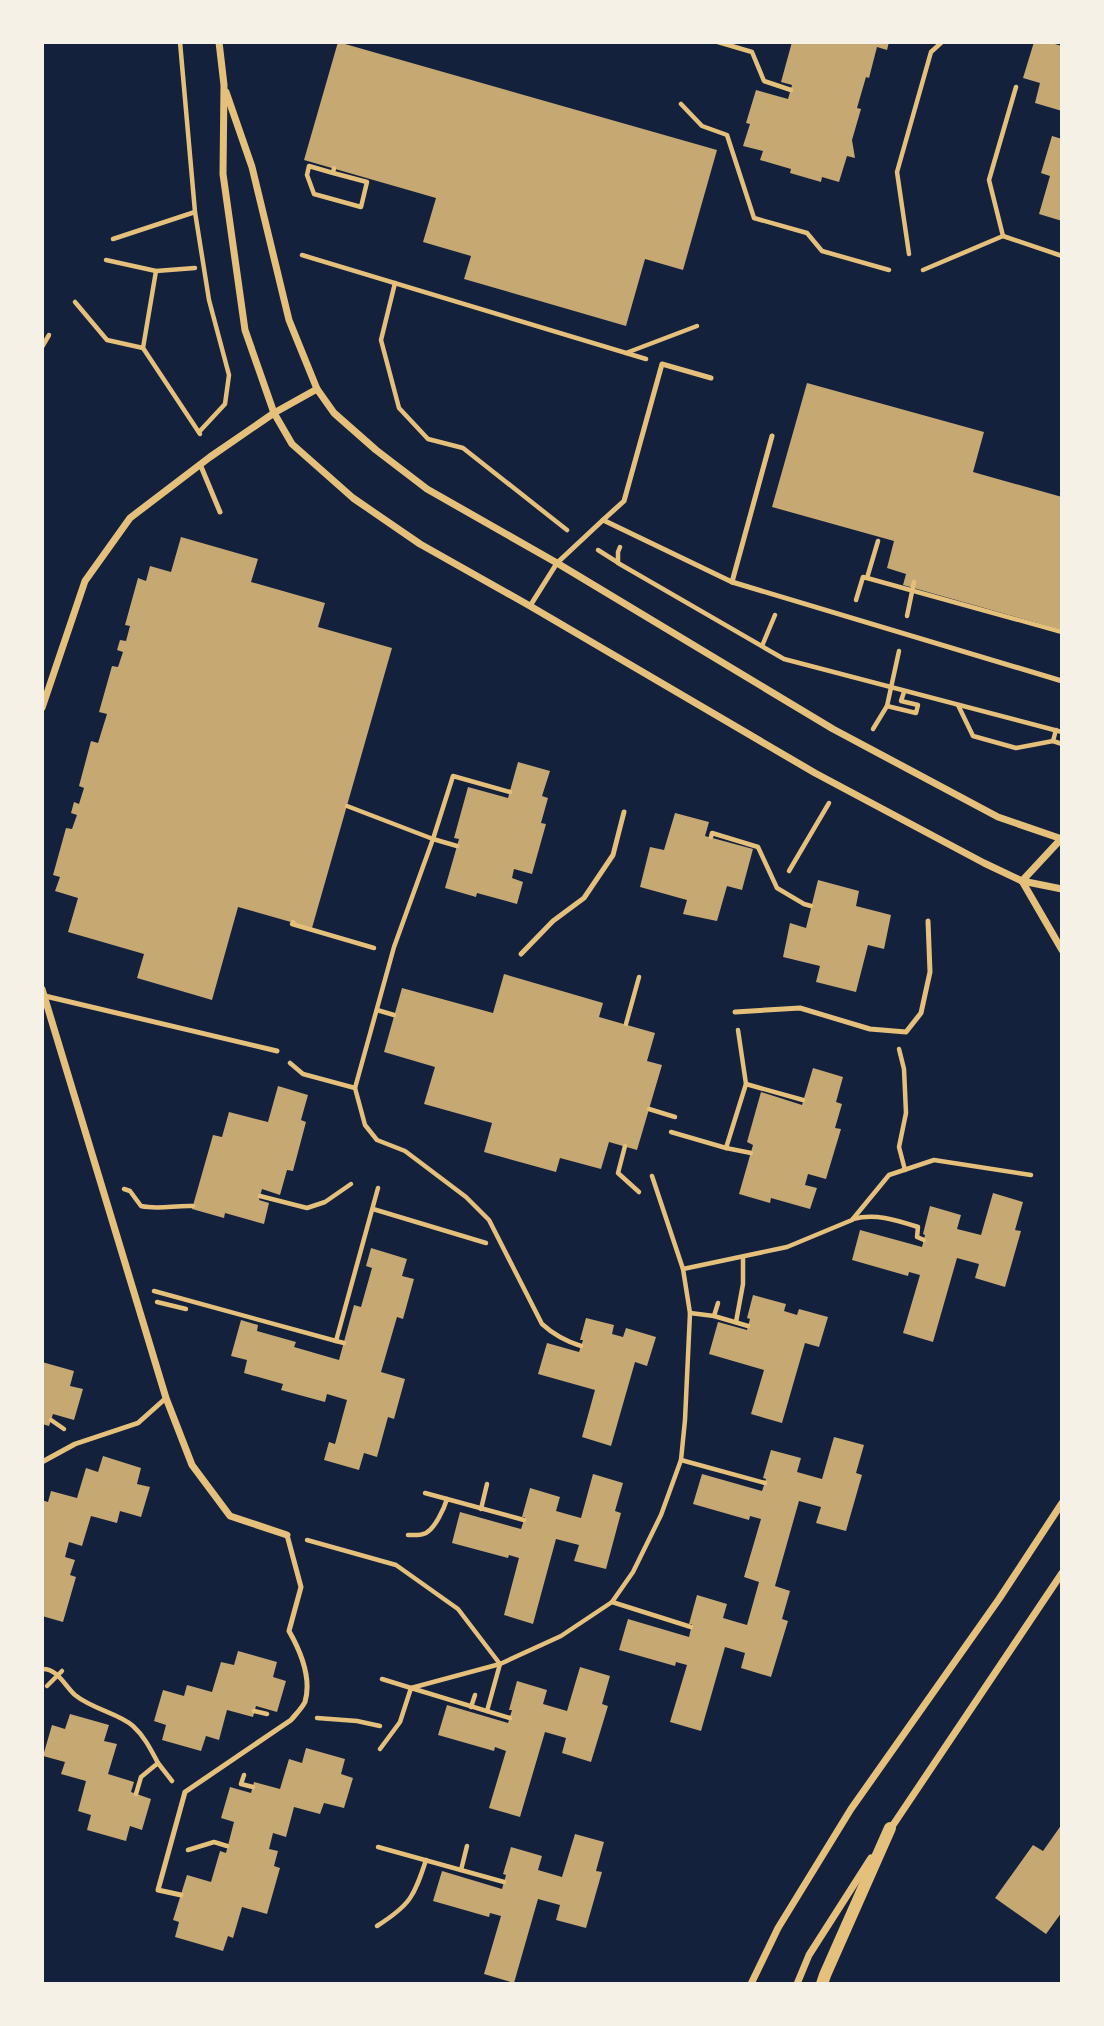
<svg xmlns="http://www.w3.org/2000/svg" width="1104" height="2026" viewBox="0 0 1104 2026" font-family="'Asap Condensed',sans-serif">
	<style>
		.building { fill: #c6a872 }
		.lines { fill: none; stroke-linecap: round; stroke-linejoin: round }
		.path { stroke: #e5c07b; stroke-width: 4.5 }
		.service { stroke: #e5c07b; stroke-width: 5 }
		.minor { stroke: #e5c07b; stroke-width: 7 }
		.tertiary { stroke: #e5c07b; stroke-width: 12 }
	</style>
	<rect width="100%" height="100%" fill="#14213d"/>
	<!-- building -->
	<g class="building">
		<polygon points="338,42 717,150 683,270 645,259 626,326 464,279 471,256 423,242 436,198 304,160"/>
		<polygon points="792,42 889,42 887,50 877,47 869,78 866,77 857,108 861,109 852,140 855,158 847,156 839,182 822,177 821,182 790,173 791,169 760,160 763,151 743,146 750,124 746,123 756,90 788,99 792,85 781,82"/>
		<polygon points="1034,42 1048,42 1062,46 1062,111 1035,103 1040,83 1023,78"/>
		<polygon points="1052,136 1062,139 1062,221 1039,214 1050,176 1041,173"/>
		<polygon points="807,383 984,432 973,472 1062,497 1062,630 903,585 906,574 887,568 894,541 772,507"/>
		<polygon points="181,537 258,559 251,582 325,603 318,627 392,648 312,928 238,907 212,1000 137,978 144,954 68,932 78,898 55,891 60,877 53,875 66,828 72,829 77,815 71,813 74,802 79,804 84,788 79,786 91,741 98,743 107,714 99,712 112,666 118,667 123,652 117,650 120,640 126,641 130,626 125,625 138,578 146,581 150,566 171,572"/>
		<polygon points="518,762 550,771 542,796 548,798 541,823 546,824 532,874 514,869 512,878 523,882 517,904 477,893 476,897 445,888 459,839 454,838 468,787 508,798"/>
		<polygon points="675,813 709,822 705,836 753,849 742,890 727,886 717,921 683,914 687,900 640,887 650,847 664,850"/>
		<polygon points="818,880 859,891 856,906 891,915 884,949 868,945 856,992 816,982 820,966 783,957 790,923 806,928"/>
		<polygon points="504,974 603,1003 599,1017 655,1033 647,1061 662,1065 637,1150 609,1142 601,1169 560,1158 556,1172 484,1152 492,1123 424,1104 435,1067 384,1052 402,988 493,1013"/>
		<polygon points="813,1068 843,1077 836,1102 842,1104 835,1128 841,1129 826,1179 808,1174 805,1185 817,1188 810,1209 771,1198 770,1203 739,1194 753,1145 747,1142 761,1092 802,1105"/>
		<polygon points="278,1086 308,1095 301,1120 306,1122 293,1171 287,1170 280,1195 262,1189 259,1200 269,1203 264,1224 225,1213 224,1218 192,1209 213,1135 222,1137 229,1112 268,1122"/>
		<polygon points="993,1193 1023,1202 1015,1230 1021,1231 1005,1287 975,1278 979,1264 957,1258 933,1342 903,1333 920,1275 909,1272 908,1276 852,1260 860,1230 922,1247 925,1235 923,1234 930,1206 961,1215 957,1229 981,1235"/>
		<polygon points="371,1248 407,1259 402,1276 414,1279 403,1319 397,1317 381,1372 405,1379 394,1419 388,1417 377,1457 364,1453 359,1470 324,1460 329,1442 335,1444 347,1400 327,1394 325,1402 281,1390 283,1384 244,1373 247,1360 231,1356 241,1320 258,1325 257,1331 296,1342 294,1347 339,1360 354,1305 361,1307 372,1268 366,1266"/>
		<polygon points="753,1295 786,1304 784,1311 797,1315 799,1309 828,1317 819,1347 805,1343 782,1423 751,1414 764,1370 709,1354 718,1322 747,1330 750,1319 747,1318"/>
		<polygon points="586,1318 614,1325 612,1334 623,1337 626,1328 656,1337 647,1366 635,1362 611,1446 582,1437 595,1390 538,1374 547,1343 579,1352 583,1340 580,1340"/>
		<polygon points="42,1362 74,1371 70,1386 83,1389 74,1420 53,1414 49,1426 42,1424"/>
		<polygon points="834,1437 864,1445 856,1473 862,1475 846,1531 816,1523 821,1507 799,1501 775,1586 790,1591 782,1619 788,1621 771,1677 741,1668 745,1653 725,1647 701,1731 670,1722 687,1665 676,1662 675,1666 619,1650 628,1619 689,1637 692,1624 689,1624 697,1595 727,1604 723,1618 747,1625 759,1582 744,1577 761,1519 750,1516 749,1520 693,1504 702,1474 762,1491 766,1479 763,1478 771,1450 801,1458 797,1472 822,1479"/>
		<polygon points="103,1456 141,1468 137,1484 150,1487 141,1517 120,1511 117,1523 91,1516 82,1546 69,1542 65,1557 75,1560 70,1575 76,1577 63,1622 42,1616 42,1500 48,1502 51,1491 77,1498 86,1468 98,1472"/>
		<polygon points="593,1474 623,1483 615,1511 621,1513 606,1569 574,1561 579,1545 556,1539 533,1624 504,1615 519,1558 509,1555 508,1558 452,1543 460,1512 521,1529 525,1517 522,1517 530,1488 560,1497 556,1511 581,1518"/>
		<polygon points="238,1651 277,1662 273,1677 286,1681 277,1712 256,1706 253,1717 227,1710 219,1740 206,1736 201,1751 162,1740 166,1725 154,1721 163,1690 184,1696 187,1685 212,1692 221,1662 234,1665"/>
		<polygon points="580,1667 610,1676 602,1704 608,1706 591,1762 562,1753 566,1738 545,1732 520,1817 489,1808 506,1751 495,1747 494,1751 438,1735 447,1705 508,1723 512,1710 509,1710 517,1681 547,1690 543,1704 567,1711"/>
		<polygon points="70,1714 109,1725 104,1741 117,1744 108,1774 134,1782 131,1792 151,1799 142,1830 130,1826 126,1841 87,1830 91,1815 78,1811 86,1781 61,1774 65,1762 43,1756 52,1725 65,1729"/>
		<polygon points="306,1748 345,1759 341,1774 353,1778 344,1808 324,1803 320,1814 294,1807 286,1837 273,1833 269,1849 278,1851 274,1866 280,1868 267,1914 242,1907 233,1938 228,1936 223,1951 175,1937 179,1922 173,1920 187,1875 211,1882 220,1851 226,1853 234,1822 221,1818 230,1787 251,1793 254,1782 280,1789 289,1759 302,1763"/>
		<polygon points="1062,1824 1062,1912 1046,1934 995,1898 1033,1845 1043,1851"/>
		<polygon points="575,1834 604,1842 596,1871 602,1872 586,1928 556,1920 560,1905 538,1899 514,1983 484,1974 501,1916 490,1913 489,1917 433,1901 442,1871 502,1889 506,1875 503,1874 511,1847 542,1856 538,1870 562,1877"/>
	</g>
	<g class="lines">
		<!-- path -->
		<g class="path">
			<polyline points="180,42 195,212 209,300 229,375 225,404 199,432"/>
			<polyline points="718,42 752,52 764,81 791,90"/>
			<polyline points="681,104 702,126 727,135 754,218 807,233 822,251 889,270"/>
			<polyline points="333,173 367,182 361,207 314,194 307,175 309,166 333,173 334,168"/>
			<polyline points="1003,236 989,180 1016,87"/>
			<polyline points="113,239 195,212"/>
			<polyline points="909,254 897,172 931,52 942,42"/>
			<polyline points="302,255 646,359"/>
			<polyline points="106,260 156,271 195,268"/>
			<polyline points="923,270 1003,236 1062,256"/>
			<polyline points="156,271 143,348 200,434"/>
			<polyline points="395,283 381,340 399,408 428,439 463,448 567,530"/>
			<polyline points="75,302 107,340 143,348"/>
			<polyline points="42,347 49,335"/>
			<polyline points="626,353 697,326"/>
			<polyline points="878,541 867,578 1062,632"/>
			<polyline points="620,547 618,552 618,563 784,659 1062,732"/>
			<polyline points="598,550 617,562"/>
			<polyline points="856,600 863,577 867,578"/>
			<polyline points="907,616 914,582"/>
			<polyline points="762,646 775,615"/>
			<polyline points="958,705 973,736 1016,748 1053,741"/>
			<polyline points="887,706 916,713 918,705 901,701 904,692"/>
			<polyline points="873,729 887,706 899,651"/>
			<polyline points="1056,730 1053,741 1062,744"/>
			<polyline points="347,806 433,839 457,846"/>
			<polyline points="711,837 712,833 758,847 777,888 804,904 811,906"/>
			<polyline points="789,871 829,803"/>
			<polyline points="293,922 292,924 374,948"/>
			<polyline points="377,1010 394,1015"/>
			<polyline points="626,1024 639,977"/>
			<polyline points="899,1049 904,1069 906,1113 899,1147 905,1170"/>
			<path d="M290 1063 303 1074 355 1088 365 1125 377 1140 405 1151 466 1197 489 1220 542 1324C554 1335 565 1341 581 1346"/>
			<polyline points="746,1084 803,1100"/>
			<polyline points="355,1088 394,947 433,839 453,776 510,792"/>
			<polyline points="649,1109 675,1117"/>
			<polyline points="671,1132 726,1148 751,1153"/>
			<polyline points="625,1146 618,1173 639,1192"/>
			<polyline points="726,1148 746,1084 738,1030"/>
			<path d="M124 1189 130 1191 141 1206C159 1210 175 1205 193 1206"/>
			<polyline points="260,1196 307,1208 325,1202 351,1184"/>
			<polyline points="373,1209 486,1243"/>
			<path d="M853 1219C875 1213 896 1220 918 1227L917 1237 924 1240"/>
			<polyline points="683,1269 787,1247 852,1220 889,1175 934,1160 1031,1175"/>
			<polyline points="154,1291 336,1341 378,1188"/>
			<polyline points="157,1302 186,1309"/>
			<polyline points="690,1313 714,1316 748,1326"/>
			<polyline points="714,1316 718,1303"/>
			<polyline points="736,1322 743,1284 743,1257"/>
			<polyline points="336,1341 344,1343"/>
			<polyline points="51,1420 64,1429"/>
			<polyline points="681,1460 765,1483"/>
			<polyline points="425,1493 447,1499"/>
			<polyline points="481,1509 487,1484"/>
			<path d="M408 1535C414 1535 420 1536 426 1533 435 1528 444 1509 447 1499L524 1520"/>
			<polyline points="307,1540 396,1565 458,1609 500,1664 487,1711"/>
			<polyline points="612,1602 691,1627"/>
			<path d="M42 1669C57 1668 65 1686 75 1695 92 1709 120 1714 133 1726 145 1737 151 1750 158 1763"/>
			<polyline points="382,1679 411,1688 500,1664 561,1636 612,1602 633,1572 661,1515 681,1460 685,1420 690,1313 683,1269 652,1176"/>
			<polyline points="47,1686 62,1671"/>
			<polyline points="471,1707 475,1695"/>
			<polyline points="254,1711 267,1714"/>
			<polyline points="317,1718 357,1721 380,1726"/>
			<polyline points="380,1749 400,1722 411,1688 510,1718"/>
			<polyline points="244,1775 241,1784 253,1787"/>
			<polyline points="136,1794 141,1777 158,1763 172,1781"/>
			<polyline points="378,1847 504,1882"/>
			<polyline points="188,1850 214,1842 227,1846"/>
			<polyline points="461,1870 467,1846"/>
			<path d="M377 1926C410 1905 414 1897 426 1860"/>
		</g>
		<!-- service -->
		<g class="service">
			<polyline points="200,464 220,512"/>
			<polyline points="603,520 624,501 662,364 711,378"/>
			<polyline points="732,582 772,436"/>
			<polyline points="530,606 557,563 603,520 732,582 1062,681"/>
			<polyline points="521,954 553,921 584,898 613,855 624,812"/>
			<polyline points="45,996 277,1051"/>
			<polyline points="735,1012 800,1008 870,1029 906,1032 921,1013 930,972 928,921"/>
			<polyline points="42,1462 75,1444 138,1423 166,1398"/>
			<path d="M181 1895 158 1890 185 1792 291 1720C296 1714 302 1708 305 1702 312 1678 301 1652 289 1631L301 1587 287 1535"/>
		</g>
		<!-- minor -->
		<g class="minor">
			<polyline points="219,42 224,85 223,174 245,330 274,413 292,444 353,498 420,544 530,606 815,773 984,863 1022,881 1062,889"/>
			<polyline points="226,92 252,167 289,320 317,389 334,413 376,450 427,489 557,563 833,729 998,817 1062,839"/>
			<polyline points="42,708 85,581 130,518 210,457 274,413 317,389"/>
			<polyline points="1022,881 1062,950"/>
			<polyline points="1022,881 1061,839"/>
			<polyline points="42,989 166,1398 192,1465 230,1516 287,1535"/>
			<polyline points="889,1831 1062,1573"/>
			<polyline points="751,1984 778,1928 851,1809 999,1599 1062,1503"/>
			<polyline points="797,1984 809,1955 871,1858"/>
		</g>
		<!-- tertiary -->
		<polyline class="tertiary" points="822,1984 825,1975 890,1828"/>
	</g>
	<!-- border -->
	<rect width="1104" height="2026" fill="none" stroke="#f6f1e7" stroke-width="88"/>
</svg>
